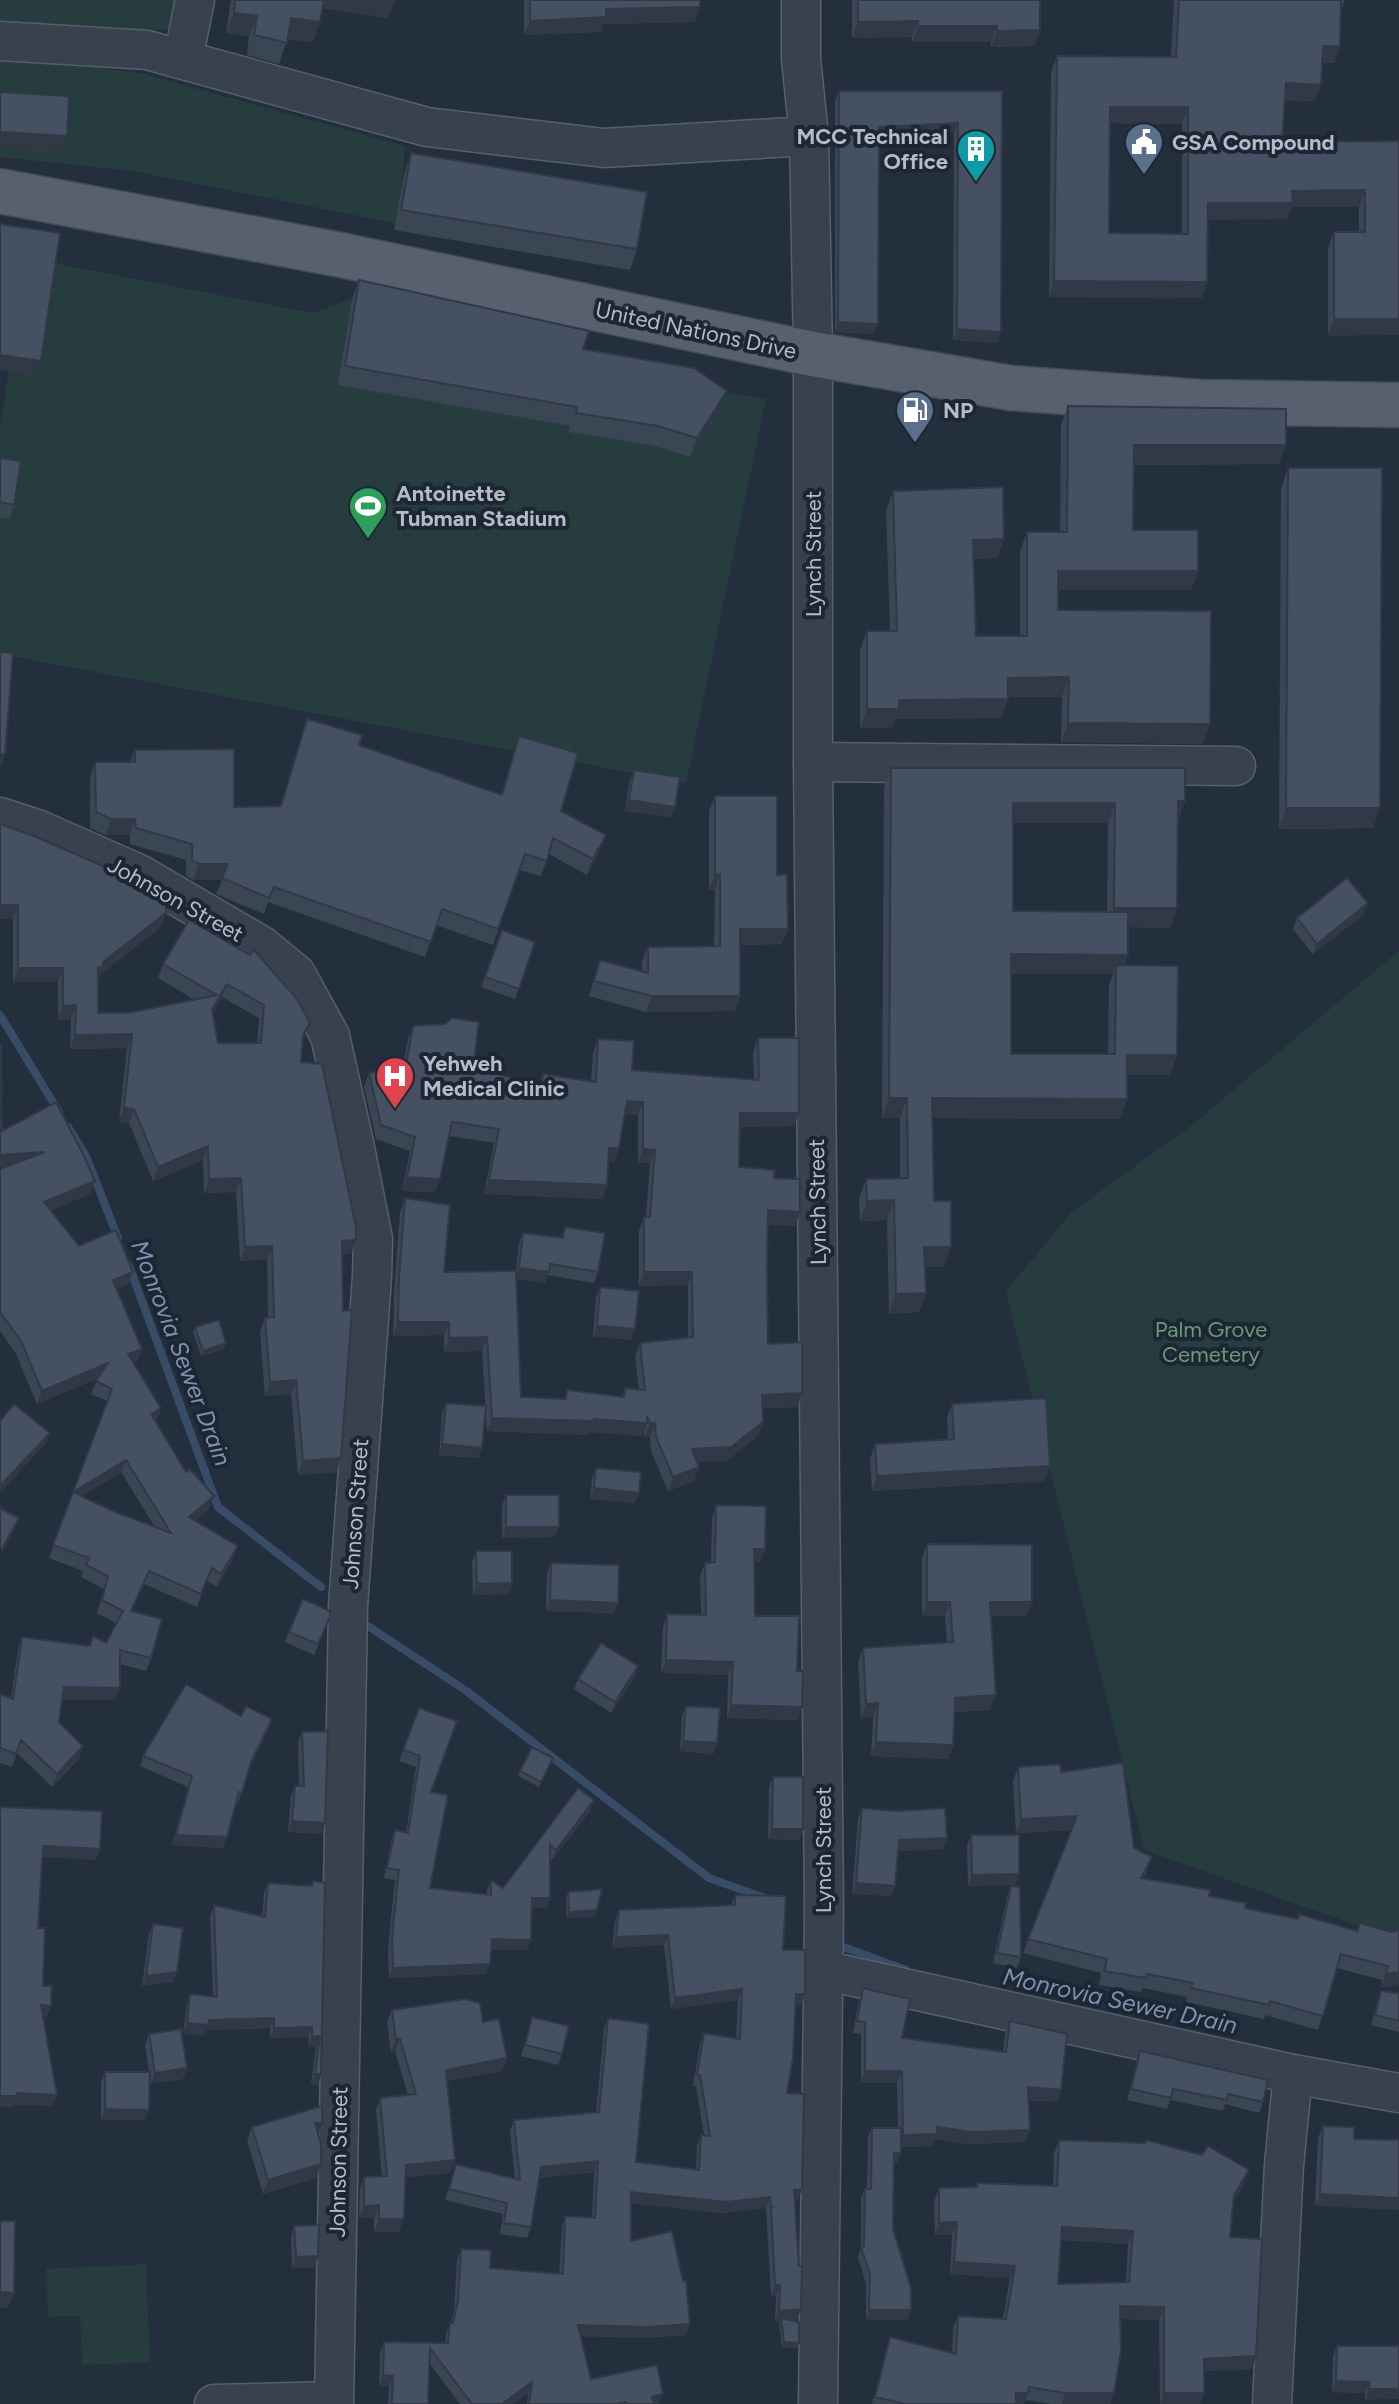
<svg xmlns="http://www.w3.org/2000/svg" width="1399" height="2404" viewBox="0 0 1399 2404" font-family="Figtree,sans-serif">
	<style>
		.green { fill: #263c3f }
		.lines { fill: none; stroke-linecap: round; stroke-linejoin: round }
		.stream { stroke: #394c67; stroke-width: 8 }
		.minor-casing { stroke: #565f6c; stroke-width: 41 }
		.major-casing { stroke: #414a57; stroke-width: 47 }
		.minor { stroke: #38414e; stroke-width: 38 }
		.major { stroke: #56606e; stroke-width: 44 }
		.wall { fill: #3b4654; fill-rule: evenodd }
		.shaded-wall { fill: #303945 }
		.building { fill: #455162; stroke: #303945; stroke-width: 2; fill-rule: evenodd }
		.labels { text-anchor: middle; stroke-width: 8; stroke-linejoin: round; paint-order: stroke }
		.poi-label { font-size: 22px; font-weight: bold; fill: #b4bcc9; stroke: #1d2633; text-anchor: start }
		.street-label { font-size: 22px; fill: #b4bcc9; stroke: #1d2633 }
		.park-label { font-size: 22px; fill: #6b9a76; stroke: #1d2633 }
		.water-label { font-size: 24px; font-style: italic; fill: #7c92b1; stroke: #1d2633 }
	</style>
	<rect width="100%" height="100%" fill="#242f3e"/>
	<!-- green -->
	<g class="green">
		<polygon points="0,0 189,0 183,29 125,31 0,24"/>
		<polygon points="0,59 76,65 140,73 405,146 399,224 133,171 0,157"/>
		<polygon points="27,258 312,313 352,299 688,387 766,399 686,783 0,654 0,427"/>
		<polygon points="1399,951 1399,1931 1384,1935 1144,1850 1006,1291 1072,1212 1192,1125"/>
		<polygon points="146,2264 150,2362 82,2365 80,2316 48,2317 46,2269"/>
	</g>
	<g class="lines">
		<!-- stream -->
		<g class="stream">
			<polyline points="0,1015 59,1112"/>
			<polyline points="68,1127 86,1156 118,1238"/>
			<polyline points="129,1266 218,1507 321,1587"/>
			<polyline points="368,1626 465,1690 709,1878 765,1898"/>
			<polyline points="838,1945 906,1970"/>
		</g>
		<!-- minor casing -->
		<g class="minor-casing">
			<g id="minor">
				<polyline points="801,0 801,59 809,136 813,354 813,762 824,1911 818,2404"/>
				<polyline points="0,41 147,50 427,127 604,148 809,136"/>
				<polyline points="183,59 195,0"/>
				<polyline points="813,762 1236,766"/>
				<polyline points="0,817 37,829 139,874 262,946 296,974 330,1036 354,1143 373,1239 372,1277 348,1606 334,2404"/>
				<polyline points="823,1970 1293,2074 1399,2093"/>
				<polyline points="214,2404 334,2401"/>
				<polyline points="1272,2404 1284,2165 1293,2074"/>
			</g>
		</g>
		<!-- major casing -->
		<g class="major-casing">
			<polyline id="major" points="0,191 341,255 813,354 1011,388 1200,402 1399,405"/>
		</g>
		<!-- minor -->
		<use href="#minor" class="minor"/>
		<!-- major -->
		<use href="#major" class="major"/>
	</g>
	<!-- wall -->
	<g class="wall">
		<polygon points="231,0 395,0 388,18 322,8 313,42 287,39 279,64 247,55 249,36 226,33"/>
		<polygon points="524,0 700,0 695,22 603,24 601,32 524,35"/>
		<polygon points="852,0 1040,0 1040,30 1034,46 991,47 991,42 912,42 912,37 852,38"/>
		<path d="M1174 0H1345L1341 11 1340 47 1334 63H1322L1315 101 1284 100 1282 142 1399 141 1328 336V248L1334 232H1359V207H1291L1287 219H1208L1202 298 1049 297 1051 72 1057 56 1171 57ZM1109 123 1182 124V234L1109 233Z"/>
		<polygon points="839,91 1002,91 1001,332 997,343 953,340 954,133 879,137 874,334 835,332 835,101"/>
		<polygon points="411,153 637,249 630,270 394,230 404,174"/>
		<polygon points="359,280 583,349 720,410 690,457 651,445 569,432 570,426 338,385 352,299"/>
		<polygon points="1068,406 1279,464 1133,465 1133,530 1198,571 1191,590 1058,590 1058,610 1203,744 1061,742 1062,697 1008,697 1001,718 895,719 892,728 860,728 860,650 867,631 890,631 886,511 893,491 1004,539 997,558 973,559 976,636 1020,636 1020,551 1027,532 1060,532 1061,425"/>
		<polygon points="0,458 14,505 9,519 0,518"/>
		<polygon points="1288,468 1373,828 1279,829 1281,489"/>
		<polygon points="307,719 359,745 501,795 519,736 561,811 606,835 600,851 587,875 549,854 541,876 519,870 493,945 436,925 425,957 268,902 264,914 216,894 222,880 193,880 186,876 186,860 130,844 130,835 105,835 90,828 90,778 95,762 130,762 135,750 234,807 280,806"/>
		<path d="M891 768 1185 801 1178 820 1177 908 1170 928 1128 927 1124 965 1177 1055 1170 1075H1127V1099L1120 1119 933 1118 934 1201 944 1267H925L926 1293 919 1312 889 1314 887 1220 860 1221 859 1199 866 1179 900 1178V1118H882L884 787ZM1013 823H1108L1107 912 1013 911ZM1011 974H1113L1109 985 1108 1054H1011Z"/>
		<polygon points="634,770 671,817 625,811 630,780"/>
		<polygon points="715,796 777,875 782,944 740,945 740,996 735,1011 646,1012 589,996 600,960 642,971 642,962 648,947 714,946 715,890 709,890 709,811"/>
		<path d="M0 824 161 927 101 974 98 981V1013H128L195 1000 158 978 163 964 189 920 305 1036 302 1041 301 1062 351 1254H342L336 1472 298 1475 291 1394 265 1396 260 1332 265 1318 268 1317 267 1259 240 1261 236 1192 204 1193 203 1160 153 1181 129 1123 119 1122 127 1048 70 1049 71 1019 58 1020V982H13V919H0ZM222 997 259 1018 257 1043H218L213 1014Z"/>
		<polygon points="1364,914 1313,954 1293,929 1297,918"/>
		<polygon points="502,930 535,942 515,999 481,987"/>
		<polygon points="413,1026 473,1068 540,1084 543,1074 591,1082 593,1053 598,1039 632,1070 754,1079 753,1052 758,1038 794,1126 740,1127 739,1167 774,1178 795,1226 768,1224 767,1267 768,1344 802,1393 797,1407 762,1408 763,1422 758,1436 726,1461 697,1462 699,1467 694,1481 668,1491 651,1451 650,1437 645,1437 643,1432 642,1436 589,1432 589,1435 487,1431 482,1351 444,1352 444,1335 393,1336 394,1291 400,1212 405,1198 444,1272 516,1271 519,1243 523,1233 561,1237 565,1227 598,1272 594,1283 548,1275 545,1283 517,1279 521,1397 564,1399 567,1390 622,1397 625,1388 639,1390 635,1356 640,1343 688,1338 688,1285 639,1286 639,1231 644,1217 646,1217 650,1163 638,1163 638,1115 625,1114 619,1148 614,1162 609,1162 607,1185 602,1199 484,1194 494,1143 449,1136 435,1192 402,1191 410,1151 376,1139 364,1087 369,1073 403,1066 408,1039"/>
		<path d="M0 1045 2 1131 95 1181 90 1194 51 1210 79 1246 133 1272 128 1284 117 1289 137 1361 133 1363 161 1408 157 1420 155 1421 186 1472 214 1496 209 1508 195 1521 233 1559 217 1587 207 1581 197 1607 144 1584 132 1611 151 1658 146 1671 120 1664 115 1700H62L59 1722 79 1759 52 1787 17 1753 12 1767 0 1763V1694L11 1698 18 1649 22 1637 89 1646 93 1636 106 1643 116 1623 97 1613 104 1589 81 1577 83 1571 49 1558 107 1401 91 1394 98 1378 37 1404 16 1354 0 1331V1169L7 1167H0ZM121 1472 155 1527 113 1511 82 1496Z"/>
		<polygon points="600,1287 631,1340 593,1336 596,1298"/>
		<polygon points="195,1327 224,1349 201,1356 193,1332"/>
		<polygon points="446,1403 482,1448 478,1458 439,1455 442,1413"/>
		<polygon points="952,1404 1050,1466 1044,1481 872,1491 870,1459 875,1444 948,1440 947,1418"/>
		<polygon points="596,1468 635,1503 590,1499 592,1479"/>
		<polygon points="506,1495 555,1537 502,1538 502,1505"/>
		<polygon points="716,1505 765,1549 760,1562 754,1562 755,1616 797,1671 798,1720 727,1718 728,1675 661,1673 663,1627 667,1614 701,1615 700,1576 705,1563 711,1562 712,1518"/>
		<polygon points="927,1544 1032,1602 1026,1616 991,1616 990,1710 954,1712 953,1745 948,1759 871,1756 873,1717 861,1718 858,1662 863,1648 947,1642 945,1616 922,1616 922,1559"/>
		<polygon points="476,1551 512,1583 509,1594 473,1595 472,1562"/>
		<polygon points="551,1563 614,1613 546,1611 547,1574"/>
		<polygon points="326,1627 314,1655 285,1642 289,1632"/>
		<polygon points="638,1666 635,1677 611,1713 574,1689 578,1679"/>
		<polygon points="686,1706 717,1743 713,1754 680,1751 682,1716"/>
		<polygon points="419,1708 431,1792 430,1888 487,1894 487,1890 491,1880 503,1888 594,1800 590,1811 552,1860 550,1859 550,1898 547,1908 532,1908 531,1940 527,1950 491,1950 486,1974 389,1978 388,1948 395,1880 384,1878 391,1841 395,1830 406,1832 416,1767 399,1761"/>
		<polygon points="241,1716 268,1730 249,1769 238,1803 236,1803 223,1848 172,1845 188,1787 140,1766 143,1756"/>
		<polygon points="302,1732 322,1834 288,1832 291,1796 295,1786 299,1786 298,1743"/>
		<polygon points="553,1758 539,1787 518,1776 520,1771"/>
		<polygon points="1018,1767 1061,1772 1134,1848 1147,1871 1143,1878 1209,1896 1245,1908 1357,1931 1360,1923 1399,1985 1381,1988 1382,1980 1337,1968 1318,2030 1265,2015 1264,2019 1186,2002 1187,1997 1143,1988 1141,1992 1099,1985 1101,1973 1023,1953 1071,1830 1016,1833 1013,1781"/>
		<polygon points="773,1777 803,1829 799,1840 768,1839 769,1787"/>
		<polygon points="862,1808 947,1838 943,1849 898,1851 891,1896 852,1894 858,1819"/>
		<polygon points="971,1835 1016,1885 968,1886 967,1846"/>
		<polygon points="313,1881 321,2074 318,2085 311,2084 316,2047 309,2047 308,2037 270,2038 270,2028 206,2030 204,2036 183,2033 187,2004 190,1994 213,1997 210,1916 214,1905 262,1916 264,1893 268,1883 311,1886"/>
		<polygon points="1011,1886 1021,1957 1017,1968 993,1963 1007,1897"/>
		<polygon points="568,1892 597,1910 595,1916 567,1918 566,1897"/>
		<polygon points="735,1895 783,1950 805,1994 801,2005 795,2005 787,2093 802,2189 798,2200 795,2201 801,2309 797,2320 792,2321 797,2348 782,2347 779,2322 775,2322 776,2296 771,2296 766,2208 722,2213 631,2203 631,2241 686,2335 643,2338 581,2336 591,2379 659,2404 527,2404 528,2393 513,2404 460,2404 429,2363 428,2404 388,2404 389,2387 379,2386 380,2353 384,2342 445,2343 446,2334 450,2323 451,2323 454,2311 457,2260 461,2249 490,2268 559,2274 562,2227 565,2216 592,2218 594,2172 539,2178 531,2227 527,2238 500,2234 503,2214 445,2200 456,2164 515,2179 510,2131 514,2120 596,2112 604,2029 608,2018 636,2162 696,2169 697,2146 701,2135 704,2135 696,2086 693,2086 700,2044 704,2033 736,2038 738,2000 671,2009 664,1945 612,1948 615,1921 619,1910 731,1905"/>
		<polygon points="153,1924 177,1972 173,1982 142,1986 149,1933"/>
		<polygon points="863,1988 902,2038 1003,2051 1005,2033 1010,2021 1061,2090 1057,2102 1029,2100 1025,2142 967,2144 935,2139 933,2146 901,2147 897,2163 894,2163 893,2229 908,2320 866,2320 866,2284 858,2257 861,2248 861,2198 865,2189 867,2189 868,2137 872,2128 898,2128 897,2083 861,2083 861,2034 853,2033 859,2000"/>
		<polygon points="1381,1991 1399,1993 1399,2032 1371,2025"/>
		<polygon points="392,2010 483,2022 507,2058 502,2071 447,2081 455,2160 450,2173 405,2177 399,2232 374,2232 374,2218 359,2218 360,2189 364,2177 382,2176 376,2110 380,2098 408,2095 395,2051 391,2052 387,2022"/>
		<polygon points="532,2017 562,2054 558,2065 521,2056"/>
		<polygon points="149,2034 187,2068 183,2079 151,2083 150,2076 145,2120 101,2120 101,2082 105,2072 149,2072 145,2045"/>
		<polygon points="1140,2051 1263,2102 1259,2113 1225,2104 1223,2111 1170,2100 1167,2109 1127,2100"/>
		<polygon points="322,2124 318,2134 321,2164 316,2178 263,2194 247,2141 252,2127"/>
		<polygon points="1323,2126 1354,2139 1315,2206 1318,2138"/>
		<path d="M1059 2140 1249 2170 1244 2183 1234 2201 1230 2237 1256 2356 1252 2369 1204 2371 1200 2404H1160L1159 2320 1120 2319 1114 2393 1110 2404H1051L1026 2400 1024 2404H872L886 2350 890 2337 952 2353 953 2328 958 2316 1003 2319 1010 2278 950 2274 952 2235H935L934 2201 939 2188 975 2187 977 2183 1053 2185 1054 2153ZM1061 2240 1128 2244 1126 2282 1058 2284Z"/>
		<polygon points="294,2226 318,2256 314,2267 292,2268 291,2237"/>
		<polygon points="1337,2346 1399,2346 1365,2400 1365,2393 1332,2392 1333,2356"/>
	</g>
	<!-- shaded-wall -->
	<g class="shaded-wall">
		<polygon points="321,0 395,0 388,18 318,7"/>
		<polygon points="700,7 695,22 603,24 601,32 524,35 530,21 606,9"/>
		<polygon points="234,13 257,16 249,36 226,33"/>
		<polygon points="291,18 320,22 313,42 283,38"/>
		<polygon points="918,21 912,37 852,38 858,22"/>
		<polygon points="918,26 997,26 991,42 912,42"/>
		<polygon points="1040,30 1034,46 991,47 997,31"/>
		<polygon points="1323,46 1340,47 1334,63 1317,62"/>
		<polygon points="1286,83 1321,85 1315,101 1280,100"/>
		<polygon points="1110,107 1188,107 1182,124 1104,123"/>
		<polygon points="958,123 954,133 875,137 879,127"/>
		<polygon points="0,132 67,136 61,152 0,148"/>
		<polygon points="1365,190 1359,207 1291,207 1287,219 1202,220 1208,203 1292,191"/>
		<polygon points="1054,281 1207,282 1202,298 1049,297"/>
		<polygon points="1334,319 1399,319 1399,335 1328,336"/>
		<polygon points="838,322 878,324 874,334 835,332"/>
		<polygon points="957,329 1001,332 997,343 953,340"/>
		<polygon points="0,355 41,361 36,376 0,370"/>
		<polygon points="727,391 720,410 690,457 697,438"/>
		<polygon points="1134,445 1286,445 1279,464 1127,465"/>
		<polygon points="1004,539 997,558 966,559 973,540"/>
		<polygon points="1058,571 1198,571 1191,590 1051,590"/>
		<polygon points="1069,677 1062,697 1001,697 1008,678"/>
		<polygon points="1008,699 1001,718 895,719 892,728 860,728 867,709 899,700"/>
		<polygon points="1068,723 1210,724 1203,744 1061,742"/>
		<polygon points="0,754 5,755 0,768"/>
		<polygon points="629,800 675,807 671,817 625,811"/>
		<polygon points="1178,801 1185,801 1177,821"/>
		<polygon points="1013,803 1115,803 1108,823 1006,823"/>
		<polygon points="1286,808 1380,808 1373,828 1279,829"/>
		<polygon points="111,819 135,819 130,835 105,835"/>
		<polygon points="606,835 600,851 587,875 593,859"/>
		<polygon points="199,864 228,864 222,880 193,880"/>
		<polygon points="720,874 715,890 709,890 715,875"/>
		<polygon points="1368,903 1364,914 1313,954 1317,944"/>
		<polygon points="0,905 18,905 13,919 0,919"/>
		<polygon points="1114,908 1177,908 1170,928 1107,927"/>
		<polygon points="166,913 161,927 101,974 98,981 98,967"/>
		<polygon points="740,929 788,929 782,944 734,945"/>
		<polygon points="1011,954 1128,955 1121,974 1116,965 1113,974 1004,974"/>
		<polygon points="18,968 63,968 58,982 13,982"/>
		<polygon points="227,984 222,997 207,1024 212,1010"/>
		<polygon points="652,996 740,996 735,1011 646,1012"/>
		<polygon points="76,1005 71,1019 58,1020 63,1006"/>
		<polygon points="132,1034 127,1048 70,1049 75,1035"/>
		<polygon points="1127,1055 1177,1055 1170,1075 1120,1075"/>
		<polygon points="889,1098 907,1098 900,1118 882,1118"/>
		<polygon points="932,1098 1127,1099 1120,1119 925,1118"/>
		<polygon points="627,1101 643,1102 638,1115 622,1114"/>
		<polygon points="124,1108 134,1109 129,1123 119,1122"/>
		<polygon points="740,1113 799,1113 794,1126 735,1127"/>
		<polygon points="208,1146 203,1160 153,1181 158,1167"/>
		<polygon points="609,1148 619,1148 614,1162 604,1161"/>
		<polygon points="643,1149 655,1150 650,1163 638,1163"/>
		<polygon points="45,1152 41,1165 0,1167 0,1155"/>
		<polygon points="407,1177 440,1179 435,1192 402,1191"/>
		<polygon points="241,1178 236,1192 204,1193 209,1179"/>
		<polygon points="489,1180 607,1185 602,1199 484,1194"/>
		<polygon points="95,1181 90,1194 40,1215 44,1202"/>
		<polygon points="894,1200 887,1220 860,1221 867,1201"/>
		<polygon points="768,1210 800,1212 795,1226 763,1224"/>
		<polygon points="356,1240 351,1254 337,1255 342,1241"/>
		<polygon points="272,1246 267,1259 240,1261 245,1247"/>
		<polygon points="924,1247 951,1247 944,1267 917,1267"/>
		<polygon points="519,1268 549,1272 545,1283 515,1279"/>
		<polygon points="133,1272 128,1284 108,1293 113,1280"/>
		<polygon points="644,1272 692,1272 688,1285 639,1286"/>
		<polygon points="926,1293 919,1312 889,1314 896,1294"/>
		<polygon points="398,1322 449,1322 444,1335 393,1336"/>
		<polygon points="597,1326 635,1329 631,1340 593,1336"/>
		<polygon points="487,1337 482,1351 444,1352 449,1338"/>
		<polygon points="226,1343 224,1349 201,1356 203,1351"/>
		<polygon points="142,1349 137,1361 123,1367 128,1354"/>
		<polygon points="108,1363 104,1375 37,1404 42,1391"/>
		<polygon points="296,1380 291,1394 265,1396 270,1382"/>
		<polygon points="802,1393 797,1407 757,1408 762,1395"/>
		<polygon points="161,1408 157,1420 146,1427 151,1414"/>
		<polygon points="492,1418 594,1419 647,1423 642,1436 589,1432 589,1435 487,1431"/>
		<polygon points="763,1422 758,1436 726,1461 687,1463 692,1449"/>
		<polygon points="650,1423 655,1423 650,1437 645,1437"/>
		<polygon points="50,1433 46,1443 0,1493 0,1486"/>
		<polygon points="442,1444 482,1448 478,1458 439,1455"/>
		<polygon points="341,1458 336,1472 298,1475 303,1461"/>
		<polygon points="126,1460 121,1472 69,1504 73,1492"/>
		<polygon points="1050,1466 1044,1481 872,1491 877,1476"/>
		<polygon points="699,1467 694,1481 668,1491 673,1477"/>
		<polygon points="594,1488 639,1493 635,1503 590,1499"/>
		<polygon points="214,1496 209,1508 185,1530 189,1517"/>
		<polygon points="19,1518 15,1529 0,1557 2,1549"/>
		<polygon points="506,1527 559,1527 555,1537 502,1538"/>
		<polygon points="238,1546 233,1559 217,1587 221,1574"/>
		<polygon points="754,1549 765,1549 760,1562 749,1562"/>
		<polygon points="512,1583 509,1594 473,1595 477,1584"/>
		<polygon points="550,1600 618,1603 614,1613 546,1611"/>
		<polygon points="927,1602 950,1602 945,1616 922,1616"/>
		<polygon points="990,1602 1032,1602 1026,1616 985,1616"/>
		<polygon points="666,1660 733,1662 728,1675 661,1673"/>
		<polygon points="638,1666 635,1677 611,1713 615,1702"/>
		<polygon points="64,1687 120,1688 115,1700 59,1700"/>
		<polygon points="996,1695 990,1710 949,1712 955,1698"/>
		<polygon points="878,1703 873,1717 861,1718 866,1704"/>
		<polygon points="731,1705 802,1707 798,1720 727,1718"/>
		<polygon points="272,1719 268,1730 247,1772 251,1762"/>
		<polygon points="683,1741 717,1743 713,1754 680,1751"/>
		<polygon points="876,1742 953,1745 948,1759 871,1756"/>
		<polygon points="83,1746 79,1759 52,1787 57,1774"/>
		<polygon points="594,1800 590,1811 552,1860 556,1850"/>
		<polygon points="1077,1816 1072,1830 1016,1833 1021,1819"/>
		<polygon points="292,1821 325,1823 322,1834 288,1832"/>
		<polygon points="772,1829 803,1829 799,1840 768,1839"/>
		<polygon points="176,1835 227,1837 223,1848 172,1845"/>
		<polygon points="947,1838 943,1849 895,1851 899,1840"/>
		<polygon points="43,1846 100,1849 96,1860 39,1857"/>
		<polygon points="1019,1874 1016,1885 968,1886 972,1875"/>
		<polygon points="856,1883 895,1886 891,1896 852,1894"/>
		<polygon points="532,1898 550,1898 547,1908 528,1908"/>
		<polygon points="597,1910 595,1916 567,1918 569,1912"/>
		<polygon points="668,1935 664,1945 612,1948 616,1937"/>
		<polygon points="492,1939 531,1940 527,1950 488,1950"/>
		<polygon points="490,1964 486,1974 389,1978 393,1968"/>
		<polygon points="177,1972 173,1982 142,1986 146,1976"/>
		<polygon points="1399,1972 1399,1985 1381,1988 1386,1974"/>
		<polygon points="742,1989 738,2000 671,2009 675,1998"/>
		<polygon points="796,1994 805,1994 801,2005 792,2005"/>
		<polygon points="41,2005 51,2006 47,2017 37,2017"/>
		<polygon points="274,2018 270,2028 206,2030 204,2036 183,2033 187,2023 209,2020"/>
		<polygon points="312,2027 308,2037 270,2038 274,2028"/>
		<polygon points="320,2036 316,2047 309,2047 312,2037"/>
		<polygon points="396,2039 400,2039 395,2051 391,2052"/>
		<polygon points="507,2058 502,2071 441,2082 446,2070"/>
		<polygon points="187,2068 183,2079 151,2083 155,2073"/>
		<polygon points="865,2071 902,2071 897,2083 861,2083"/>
		<polygon points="315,2074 321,2074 318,2085 311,2084"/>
		<polygon points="1028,2087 1061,2090 1057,2102 1024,2099"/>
		<polygon points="17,2093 57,2095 53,2106 14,2105 13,2108 0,2107 0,2096"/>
		<polygon points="105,2109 149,2110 145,2120 101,2120"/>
		<polygon points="315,2123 322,2124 317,2138"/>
		<polygon points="937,2127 1030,2130 1025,2142 967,2144 935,2139 933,2146 899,2147 903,2135"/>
		<polygon points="894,2153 901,2153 897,2163 891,2163"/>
		<polygon points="455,2160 450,2173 401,2178 406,2165"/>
		<polygon points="598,2161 594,2172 537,2178 541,2167"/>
		<polygon points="321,2164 316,2178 263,2194 268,2180"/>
		<polygon points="1249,2170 1244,2183 1230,2207 1234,2195"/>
		<polygon points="802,2189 798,2200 790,2201 794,2190"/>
		<polygon points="631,2192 770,2197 766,2208 722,2213 627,2203"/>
		<polygon points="1320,2194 1399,2198 1399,2210 1315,2206"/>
		<polygon points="379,2205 374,2218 359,2218 364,2206"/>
		<polygon points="379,2219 404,2219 399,2232 374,2232"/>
		<polygon points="957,2222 952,2235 935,2235 939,2223"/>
		<polygon points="1062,2227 1133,2231 1128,2244 1058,2240"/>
		<polygon points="318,2256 314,2267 292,2268 296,2257"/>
		<polygon points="954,2262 1015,2266 1010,2278 950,2274"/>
		<polygon points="775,2285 780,2285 776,2296 771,2296"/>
		<polygon points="0,2292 14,2293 8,2308 0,2308"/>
		<polygon points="1120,2306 1164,2307 1159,2320 1116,2319"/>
		<polygon points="801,2309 797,2320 781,2322 781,2318 779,2322 775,2322 779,2311"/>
		<polygon points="869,2310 911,2310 908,2320 866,2320"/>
		<polygon points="690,2324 686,2335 643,2338 574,2336 578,2325"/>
		<polygon points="784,2342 799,2343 797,2348 782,2347"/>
		<polygon points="1256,2356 1252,2369 1199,2371 1204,2359"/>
		<polygon points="383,2375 393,2376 389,2387 379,2386"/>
		<polygon points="1336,2381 1369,2382 1365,2393 1332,2392"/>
		<polygon points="532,2382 528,2393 513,2404 502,2404"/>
		<polygon points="1369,2389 1399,2389 1399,2399 1365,2400"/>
		<polygon points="1016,2393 1028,2393 1024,2404 1012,2404"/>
		<polygon points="1065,2393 1114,2393 1110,2404 1062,2404"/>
		<polygon points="1164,2393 1204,2393 1200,2404 1160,2404"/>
		<polygon points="663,2394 659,2404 650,2404 652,2397"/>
	</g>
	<!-- building -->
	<g class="building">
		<polygon points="235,0 324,0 320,22 291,18 287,43 254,35 257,16 234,13"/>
		<polygon points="530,0 700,0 700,7 606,9 606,17 530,21"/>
		<polygon points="858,0 1040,0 1040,30 997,31 997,26 918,26 918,21 858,22"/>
		<path d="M1179 0H1341L1340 47 1323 46 1321 85 1286 83 1282 142 1399 141V319H1334V232H1365V190L1292 191 1293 203H1208L1207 282 1054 281 1057 56 1176 57ZM1110 107H1188V234L1109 233Z"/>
		<polygon points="839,91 1002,91 1001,332 957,329 958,123 879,127 878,324 838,322"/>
		<polygon points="0,92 69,96 67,136 0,132"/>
		<polygon points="411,153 647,192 637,249 401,210"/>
		<polygon points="0,224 60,233 41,361 0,355"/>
		<polygon points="359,280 589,331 583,349 694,368 727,391 697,438 658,426 576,413 577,407 345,366"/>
		<polygon points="1068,406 1286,409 1286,445 1134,445 1133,530 1198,530 1198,571 1058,571 1058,610 1211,611 1210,724 1068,723 1069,677 1008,678 1008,699 899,700 899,709 867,709 867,631 897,631 893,491 1003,487 1004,539 973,540 976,636 1027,636 1027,532 1067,532"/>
		<polygon points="0,458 21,461 14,505 0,502"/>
		<polygon points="1288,468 1382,468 1380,808 1286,808"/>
		<polygon points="0,652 13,653 5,755 0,754"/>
		<polygon points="307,719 362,735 359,745 502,795 519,736 578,753 561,811 606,835 593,859 553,838 547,861 525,854 498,929 442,909 431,942 274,887 269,898 222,878 228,864 199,864 192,860 192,844 136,828 135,819 111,819 96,812 95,762 135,762 135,750 234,749 234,807 281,806"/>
		<polygon points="891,768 1185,768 1185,801 1178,801 1177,908 1114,908 1115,803 1013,803 1013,911 1128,912 1128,955 1011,954 1011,1054 1115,1054 1116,965 1178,966 1177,1055 1127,1055 1127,1099 932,1098 934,1201 951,1201 951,1247 924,1247 926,1293 896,1294 894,1200 867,1201 866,1179 908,1178 907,1098 889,1098"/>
		<polygon points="634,770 680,777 675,807 629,800"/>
		<polygon points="715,796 777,796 777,875 787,874 788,929 740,929 740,996 652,996 594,981 600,960 648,973 648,947 720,946 720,874 715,875"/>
		<path d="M0 824 34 836 112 870 166 901V913L103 962V967H98V1013H128L217 995 163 964 189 920 250 955 254 950 297 999 310 1023 303 1035 301 1062 322 1064 356 1227V1240L342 1241 343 1311 352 1310 341 1458 303 1461 296 1380 270 1382 265 1318 274 1317 272 1246 245 1247 241 1178 209 1179 208 1146 158 1167 134 1109 124 1108 132 1034 75 1035 76 1005 63 1006V968H18V905H0ZM227 984 264 1005 261 1043H218L212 1010Z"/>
		<polygon points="1347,878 1368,903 1317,944 1297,918"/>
		<polygon points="502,930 535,942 519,989 485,977"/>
		<polygon points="452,1018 479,1022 473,1068 542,1085 543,1074 596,1082 598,1039 634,1041 632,1070 759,1080 758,1038 799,1038 799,1113 740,1113 739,1167 775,1170 774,1178 800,1179 800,1212 768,1210 767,1267 768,1344 802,1342 802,1393 762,1395 763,1422 731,1447 692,1449 699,1467 673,1477 656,1437 655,1423 650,1423 647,1416 647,1423 594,1419 594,1421 492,1418 487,1337 449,1338 449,1322 398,1322 399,1278 405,1198 450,1205 444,1272 516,1271 521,1397 566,1399 567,1390 624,1397 625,1388 645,1390 640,1343 693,1337 692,1272 644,1272 644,1217 650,1217 655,1150 643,1149 643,1102 627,1101 619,1148 609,1148 607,1185 489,1180 499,1129 452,1122 440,1179 407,1177 415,1137 381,1125 369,1073 406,1065 413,1026 445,1024"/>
		<polygon points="0,1045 1,1045 2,1131 56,1102 84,1156 95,1181 44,1202 79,1246 116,1230 133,1272 113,1280 142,1349 128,1354 161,1408 151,1414 186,1472 190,1469 214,1496 189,1517 238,1546 221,1574 212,1568 201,1594 149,1571 131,1611 162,1619 151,1658 120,1650 120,1688 64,1687 59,1722 83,1746 57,1774 21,1740 16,1754 0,1748 0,1694 13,1699 22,1637 90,1646 93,1636 106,1643 123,1611 102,1600 108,1576 86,1565 89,1558 53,1545 73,1492 113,1511 171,1533 126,1460 73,1492 112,1389 96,1381 108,1363 42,1391 21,1341 0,1312 0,1169 45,1152 0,1155"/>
		<polygon points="565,1227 605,1233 598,1272 550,1264 549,1272 519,1268 523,1233 563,1238"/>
		<polygon points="600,1287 639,1291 635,1329 597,1326"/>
		<polygon points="219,1320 226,1343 203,1351 195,1327"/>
		<polygon points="1046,1398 1050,1466 877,1476 875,1444 954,1439 952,1404"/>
		<polygon points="446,1403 486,1406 482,1448 442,1444"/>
		<polygon points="14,1404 50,1433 0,1486 0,1421"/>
		<polygon points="596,1468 641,1472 639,1493 594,1488"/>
		<rect x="506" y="1495" width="53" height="32"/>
		<polygon points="716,1505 766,1506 765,1549 754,1549 755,1616 799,1616 797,1671 803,1671 802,1707 731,1705 733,1662 666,1660 667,1614 706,1615 705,1563 715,1562"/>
		<polygon points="0,1508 19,1518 2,1549 0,1548"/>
		<polygon points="927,1544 1032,1545 1032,1602 990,1602 996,1695 955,1698 953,1745 876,1742 878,1703 866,1704 863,1648 953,1642 950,1602 927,1602"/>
		<polygon points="476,1551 512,1551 512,1583 477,1584"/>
		<polygon points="551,1563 619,1565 618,1603 550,1600"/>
		<polygon points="303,1599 330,1611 330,1617 318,1644 289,1632"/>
		<polygon points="601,1643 638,1666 615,1702 578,1679"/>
		<polygon points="186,1684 241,1716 246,1706 272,1719 251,1762 242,1793 239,1792 227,1837 176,1835 192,1776 143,1756"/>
		<polygon points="686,1706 720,1708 717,1743 683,1741"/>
		<polygon points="419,1708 457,1721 431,1792 448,1795 430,1888 491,1895 491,1880 503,1888 578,1788 594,1800 556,1850 550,1845 550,1898 532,1898 531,1940 492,1939 490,1964 393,1968 392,1937 399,1870 387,1868 395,1830 408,1833 420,1756 403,1750"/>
		<polygon points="328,1731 325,1823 292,1821 295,1786 304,1786 302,1732"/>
		<polygon points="532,1747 553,1758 541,1782 520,1771"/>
		<polygon points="1123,1763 1134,1848 1152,1857 1141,1878 1210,1890 1209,1896 1246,1903 1245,1908 1298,1919 1299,1914 1357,1931 1360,1923 1391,1932 1399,1930 1399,1972 1386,1974 1388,1966 1341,1954 1323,2016 1270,2001 1269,2005 1191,1988 1193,1983 1147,1974 1146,1978 1104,1971 1107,1959 1028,1939 1077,1816 1021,1819 1018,1767 1060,1764 1061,1772"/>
		<polygon points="773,1777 803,1777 803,1829 772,1829"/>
		<polygon points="0,1807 102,1811 100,1849 43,1846 38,1928 45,1928 43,1986 52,1986 51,2006 41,2005 57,2095 17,2093 17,2096 0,2096"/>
		<polygon points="862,1808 897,1811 945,1808 947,1838 899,1840 895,1886 856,1883"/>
		<polygon points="971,1835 1019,1835 1019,1874 972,1875"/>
		<polygon points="313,1881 325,1883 321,2074 315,2074 320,2036 312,2037 312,2027 274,2028 274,2018 209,2020 208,2025 187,2023 190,1994 217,1997 214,1905 265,1917 268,1883 312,1886"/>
		<polygon points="1011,1886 1020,1887 1021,1957 997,1953"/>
		<polygon points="602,1889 597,1910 569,1912 568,1892"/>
		<polygon points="735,1895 786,1896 783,1950 805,1950 805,1994 796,1994 793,2057 787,2093 804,2094 802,2189 794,2190 799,2266 802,2266 801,2309 779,2311 780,2285 775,2285 771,2208 773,2207 771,2207 770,2197 726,2202 631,2192 631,2241 672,2231 683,2281 686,2281 690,2324 647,2327 578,2325 591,2379 657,2365 663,2394 652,2397 654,2404 627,2404 626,2402 617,2404 529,2404 532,2382 502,2404 472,2404 430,2348 428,2404 392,2404 393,2376 383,2375 384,2342 448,2343 450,2323 453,2323 458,2300 461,2249 491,2250 490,2268 563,2274 565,2216 595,2218 598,2161 541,2167 531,2227 504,2223 507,2203 449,2189 456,2164 520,2180 514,2120 599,2112 608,2018 649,2024 636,2162 699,2170 701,2135 710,2136 700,2075 697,2075 704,2033 740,2039 742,1989 675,1998 668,1935 616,1937 619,1910 735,1905"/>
		<polygon points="153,1924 183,1928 177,1972 146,1976"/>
		<polygon points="863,1988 910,1999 902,2038 1006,2052 1010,2021 1067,2034 1061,2090 1028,2087 1030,2130 972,2132 937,2127 937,2134 903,2135 902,2071 865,2071 865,2022 857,2021"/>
		<polygon points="1381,1991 1399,1993 1399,2021 1375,2015"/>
		<polygon points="465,1999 480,2003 483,2022 499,2019 507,2058 446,2070 455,2160 406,2165 404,2219 379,2219 379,2205 364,2206 364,2177 387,2176 380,2098 416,2094 400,2039 396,2039 392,2010"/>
		<polygon points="532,2017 569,2026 562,2054 525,2045"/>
		<polygon points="181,2029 187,2068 155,2073 149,2034"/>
		<polygon points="1140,2051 1268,2080 1263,2102 1228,2094 1227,2100 1173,2089 1171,2098 1131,2089"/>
		<polygon points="105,2072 150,2072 149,2110 105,2109"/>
		<polygon points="322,2106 322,2124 315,2123 321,2144 321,2164 268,2180 252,2127"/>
		<polygon points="1323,2126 1354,2127 1354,2139 1399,2140 1399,2198 1320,2194"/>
		<polygon points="872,2128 901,2128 901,2153 894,2153 893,2229 911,2288 911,2310 869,2310 870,2274 861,2247 864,2246 865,2189 871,2189"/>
		<path d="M1059 2140 1145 2143 1146 2140 1202 2155 1208 2146 1249 2170 1234 2195 1230 2237 1262 2239 1256 2356 1204 2359V2393H1164V2307L1120 2306 1121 2351 1114 2393H1065L1029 2387 1028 2393H1016V2404H905L875 2397 890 2337 956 2354 958 2316 1006 2319 1015 2266 954 2262 957 2222 939 2223V2188L977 2187V2183L1057 2186ZM1062 2227 1133 2231 1129 2282 1058 2284Z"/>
		<polygon points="0,2221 15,2221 14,2293 0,2292"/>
		<polygon points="319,2225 318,2256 296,2257 294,2226"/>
		<polygon points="781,2318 799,2322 799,2343 784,2342"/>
		<polygon points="1337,2346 1399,2346 1399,2389 1369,2389 1369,2382 1336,2381"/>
	</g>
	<!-- icons -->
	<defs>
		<g id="civic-pin" transform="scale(2)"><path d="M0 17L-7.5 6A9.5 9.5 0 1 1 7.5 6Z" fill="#5c6f8a" stroke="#1d2633"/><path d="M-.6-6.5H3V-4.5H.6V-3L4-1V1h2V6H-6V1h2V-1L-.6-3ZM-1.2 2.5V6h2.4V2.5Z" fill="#fff"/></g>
		<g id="building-pin" transform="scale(2)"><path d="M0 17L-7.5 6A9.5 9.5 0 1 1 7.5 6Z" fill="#0f9aa8" stroke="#1d2633"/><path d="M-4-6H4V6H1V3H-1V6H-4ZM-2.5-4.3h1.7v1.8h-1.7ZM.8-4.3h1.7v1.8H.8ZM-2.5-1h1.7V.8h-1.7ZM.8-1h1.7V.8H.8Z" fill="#fff"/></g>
		<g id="fuel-pin" transform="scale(2)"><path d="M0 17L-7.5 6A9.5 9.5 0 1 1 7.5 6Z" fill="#5c6f8a" stroke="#1d2633"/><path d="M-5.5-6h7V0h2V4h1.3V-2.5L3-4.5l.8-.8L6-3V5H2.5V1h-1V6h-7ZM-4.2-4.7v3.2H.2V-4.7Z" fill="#fff"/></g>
		<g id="stadium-pin" transform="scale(2)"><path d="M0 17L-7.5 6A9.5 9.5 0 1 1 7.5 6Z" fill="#2e9e5b" stroke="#1d2633"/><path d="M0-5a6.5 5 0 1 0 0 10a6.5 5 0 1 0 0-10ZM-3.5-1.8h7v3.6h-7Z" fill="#fff"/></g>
		<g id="hospital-pin" transform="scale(2)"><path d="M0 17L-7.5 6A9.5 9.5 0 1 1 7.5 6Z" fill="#e0444e" stroke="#1d2633"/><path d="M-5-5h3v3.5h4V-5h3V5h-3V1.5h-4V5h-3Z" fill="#fff"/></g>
	</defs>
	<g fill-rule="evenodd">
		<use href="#civic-pin" x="1144" y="142"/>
		<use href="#building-pin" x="976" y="149"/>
		<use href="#fuel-pin" x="915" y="410"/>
		<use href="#stadium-pin" x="368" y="506"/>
		<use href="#hospital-pin" x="395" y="1076"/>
	</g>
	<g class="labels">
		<!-- poi labels -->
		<g class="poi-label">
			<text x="948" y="144" text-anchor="end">MCC Technical<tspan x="948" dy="25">Office</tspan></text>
			<text x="1172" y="150">GSA Compound</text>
			<text x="943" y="418">NP</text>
			<text x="396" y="501">Antoinette<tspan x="396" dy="25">Tubman Stadium</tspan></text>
			<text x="423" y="1071">Yehweh<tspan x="423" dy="25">Medical Clinic</tspan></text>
		</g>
		<!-- street labels -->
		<g class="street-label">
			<text transform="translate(696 330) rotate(12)" y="8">United Nations Drive</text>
			<text transform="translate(813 554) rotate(-90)" y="8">Lynch Street</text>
			<text transform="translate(176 899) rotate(29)" y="8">Johnson Street</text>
			<text transform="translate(817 1202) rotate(-91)" y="8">Lynch Street</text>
			<text transform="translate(355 1514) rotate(-86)" y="8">Johnson Street</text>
			<text transform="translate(823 1850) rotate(-90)" y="8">Lynch Street</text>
			<text transform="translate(338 2162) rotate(-89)" y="8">Johnson Street</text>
		</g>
		<!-- park labels -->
		<g class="park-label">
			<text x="1211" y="1337">Palm Grove<tspan x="1211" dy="25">Cemetery</tspan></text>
		</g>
		<!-- water labels -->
		<g class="water-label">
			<text transform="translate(181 1353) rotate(69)" y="8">Monrovia Sewer Drain</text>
			<text transform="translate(1120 2001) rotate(12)" y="8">Monrovia Sewer Drain</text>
		</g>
	</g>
</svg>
